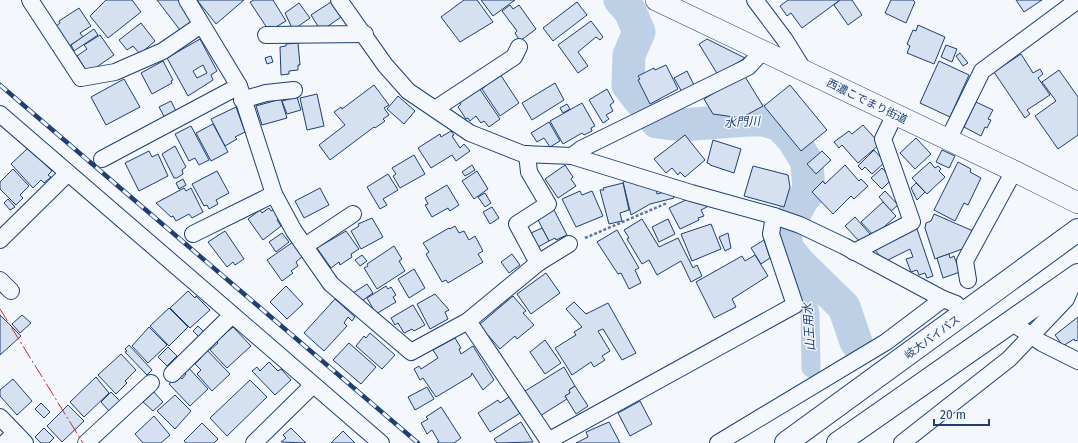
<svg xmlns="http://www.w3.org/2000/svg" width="1078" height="443" viewBox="0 0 1078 443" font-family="'Fira Sans','Noto Sans JP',sans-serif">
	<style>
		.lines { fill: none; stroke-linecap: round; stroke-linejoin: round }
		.canal { stroke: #bed0e5; stroke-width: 19 }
		.river { stroke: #bed0e5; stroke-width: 33 }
		.building { fill: #d5e0f0; stroke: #1d3f73; fill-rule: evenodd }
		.minor-casing { stroke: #1d3f73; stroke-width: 18 }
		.tertiary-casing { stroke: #1d3f73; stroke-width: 22 }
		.trunk-casing { stroke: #1d3f73; stroke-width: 24 }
		.path { stroke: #5e769c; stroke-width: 2.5; stroke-dasharray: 3 2; stroke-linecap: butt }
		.minor { stroke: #f4f7fb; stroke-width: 16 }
		.tertiary { stroke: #f4f7fb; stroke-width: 21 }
		.trunk { stroke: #f4f7fb; stroke-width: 22 }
		.rail-casing { stroke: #1d3f73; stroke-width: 4.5 }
		.rail { stroke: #f4f7fb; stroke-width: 3; stroke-dasharray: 9; stroke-linecap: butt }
		.power { stroke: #c62828; stroke-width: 1; stroke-dasharray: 14 3 2 3; stroke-linecap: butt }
		.labels { text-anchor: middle; stroke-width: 3; stroke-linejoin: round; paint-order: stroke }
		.street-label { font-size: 11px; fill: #1d3f73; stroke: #f4f7fb }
		.water-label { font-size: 12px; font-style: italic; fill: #1d3f73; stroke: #f4f7fb }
	</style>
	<rect width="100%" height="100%" fill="#f4f7fb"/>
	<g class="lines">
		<!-- canal -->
		<polyline class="canal" points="799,263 810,314 811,368"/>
		<!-- river -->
		<polyline class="river" points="620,0 630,11 639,32 629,55 628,85 657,122 681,125 747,120 764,120 780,125 793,139 807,162 809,192 802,200 785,230 787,248 799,263 844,307 856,342"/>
	</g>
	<!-- building -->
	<g class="building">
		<polygon points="106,0 132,0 141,12 108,38 90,16"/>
		<polygon points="157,0 179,0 197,23 183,34"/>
		<polygon points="197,0 244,0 216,24"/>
		<polygon points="254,0 273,0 286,21 269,31 250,2"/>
		<polygon points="334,0 344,15 321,31 311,15"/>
		<polygon points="464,0 477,0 493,22 460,42 441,17"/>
		<polygon points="481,0 515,0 493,16"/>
		<polygon points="788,0 840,0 802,28 791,13 787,16 780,6"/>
		<polygon points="840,0 852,0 862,15 848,25 834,5"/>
		<polygon points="891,0 913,0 915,2 906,23 885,13"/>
		<polygon points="1016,0 1042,0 1024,12"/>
		<polygon points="577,2 587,15 553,41 543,28"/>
		<polygon points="299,3 310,18 293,30 285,13"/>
		<polygon points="510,5 513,9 519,5 536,29 520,41 515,33 517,31 502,11"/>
		<polygon points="79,8 91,26 80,33 83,37 69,46 56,26 60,23 59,21"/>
		<polygon points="591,21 603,37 600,40 596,37 578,52 588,66 578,73 558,45"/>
		<polygon points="141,23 155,41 140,54 133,46 127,50 119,40"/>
		<polygon points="918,25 945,37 934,64 907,53 910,46 907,44 913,30 916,31"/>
		<polygon points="94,29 98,35 74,51 71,45"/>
		<polygon points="100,35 114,55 88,73 77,56 87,49 84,45"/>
		<path d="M200 39 217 71 211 75 213 80 188 96 167 58ZM203 65 207 73 197 78 193 71Z"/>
		<polygon points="707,39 745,58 718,75 699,44"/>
		<polygon points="298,43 300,65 298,65 298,70 289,71 289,74 281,75 280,47 286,46 286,44"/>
		<polygon points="946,45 957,49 952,62 941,57"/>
		<polygon points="960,53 968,63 963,66 956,56"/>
		<polygon points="1021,54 1033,73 1040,69 1043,74 1038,78 1050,95 1027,110 1030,114 1025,118 994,72"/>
		<polygon points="271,56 273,62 267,64 265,58"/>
		<polygon points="163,61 173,80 171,81 172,83 152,94 141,73"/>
		<polygon points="939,61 969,75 950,117 920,103"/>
		<polygon points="666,65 678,89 650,104 638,80 640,79 638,76 654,68 655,70"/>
		<polygon points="1059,70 1078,97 1078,135 1058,149 1035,116 1056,101 1042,82"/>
		<polygon points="687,71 694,85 682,92 674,78"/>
		<polygon points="500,74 519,103 500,116 482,89"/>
		<polygon points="744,75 763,106 741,118 713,114 704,99"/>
		<polygon points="124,79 140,107 106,125 91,97"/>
		<polygon points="555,83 564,100 532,120 522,103"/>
		<polygon points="374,85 389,105 384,108 389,115 383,119 385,121 375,128 374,127 330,160 319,145 345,125 334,112 341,107 342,109"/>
		<polygon points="790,85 827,130 801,151 764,106"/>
		<polygon points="479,88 500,119 489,127 484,121 481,123 476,116 470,121 468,118 466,119 458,107 461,104 460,102"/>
		<polygon points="607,89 614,102 610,105 613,111 606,115 609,119 603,123 589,100"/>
		<polygon points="317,94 324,126 307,130 300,98"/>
		<polygon points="398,96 415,111 404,124 387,109"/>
		<polygon points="297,97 301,110 287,114 282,101"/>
		<polygon points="281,99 287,118 262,125 256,106"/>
		<polygon points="171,101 177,113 166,120 159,107"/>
		<polygon points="976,102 993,110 988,119 991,120 987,128 985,127 981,136 964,127"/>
		<polygon points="582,103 595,126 591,128 592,131 584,135 582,133 563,144 550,121"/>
		<polygon points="567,104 570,109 563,113 560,108"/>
		<polygon points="236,107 245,132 235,137 237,139 225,146 211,119"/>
		<polygon points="549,122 560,141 550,147 544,138 537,142 531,133"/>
		<polygon points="213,124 228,152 211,161 196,133"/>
		<polygon points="863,125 880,144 858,163 842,145 839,148 834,142 849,131 852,134"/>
		<polygon points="191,126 209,160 199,165 195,158 189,161 175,134"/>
		<polygon points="451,131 454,135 452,136 460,148 464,144 470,151 456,161 452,155 431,168 418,148 440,134 441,137"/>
		<polygon points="685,135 705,160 685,177 680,172 678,175 672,168 666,173 654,159"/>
		<polygon points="916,138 931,154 915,169 900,153"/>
		<polygon points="713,140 741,149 734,173 710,165 710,164 707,163"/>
		<polygon points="175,146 186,167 182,170 183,174 177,178 174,178 162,154"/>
		<polygon points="28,148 52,171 48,175 51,177 44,183 41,180 33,188 11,164"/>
		<polygon points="874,150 885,162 872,174 865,167 862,170 858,166"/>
		<polygon points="942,150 955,156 949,168 936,162"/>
		<polygon points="149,151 152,157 158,154 168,176 139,191 125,163"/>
		<polygon points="822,151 831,160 816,174 807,164"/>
		<polygon points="414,155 425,174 400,188 393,176 396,174 392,168"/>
		<polygon points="930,162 935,168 938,166 941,169 939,171 945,177 927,194 912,178"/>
		<polygon points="958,162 971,169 970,172 981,178 968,205 964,203 955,221 934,210"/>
		<polygon points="472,165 475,170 465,176 462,172"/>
		<polygon points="565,165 573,177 571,179 576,186 558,198 545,179"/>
		<polygon points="845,165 859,181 861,179 868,186 854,199 851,196 833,214 812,192 823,181 825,184"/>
		<polygon points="753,166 788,175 790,187 784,207 744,196"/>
		<polygon points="882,168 892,179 882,189 871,178"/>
		<polygon points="13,169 29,186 20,195 23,198 16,205 0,189 0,182"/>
		<polygon points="217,171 229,193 216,200 218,204 209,209 207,205 204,206 192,184"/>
		<polygon points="477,171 488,189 474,199 462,181"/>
		<polygon points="388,174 398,190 383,199 387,205 380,209 367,187"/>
		<polygon points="625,177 634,179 636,185 646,183 655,185 657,194 672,190 674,198 650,204 631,215 623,182 626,181"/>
		<polygon points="183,179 186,185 179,189 176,183"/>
		<polygon points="623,183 629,210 620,213 622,221 609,224 600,190 604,190 603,188"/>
		<polygon points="916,183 925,192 917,200 911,188"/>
		<polygon points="447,185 459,205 450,211 448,208 432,217 425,205 428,204 425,198"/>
		<polygon points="184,188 186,191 191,188 203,212 192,218 189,214 176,221 173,216 171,217 156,203"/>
		<polygon points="320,188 329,205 304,218 295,201"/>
		<polygon points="580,191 582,195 592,191 603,216 576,227 562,199"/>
		<polygon points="885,191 898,205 891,211 879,197"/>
		<polygon points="485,193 491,203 485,207 478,197"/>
		<polygon points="694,196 703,199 707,207 701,210 704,216 698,218 699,220 680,229 669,208"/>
		<polygon points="8,199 15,207 10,210 4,203"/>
		<polygon points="883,202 896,216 874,236 861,222"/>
		<polygon points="492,207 499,218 490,224 483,212"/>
		<polygon points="269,208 271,211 275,209 281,217 277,220 281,226 263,240 248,219 260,210 262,213"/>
		<polygon points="554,210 567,235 556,240 555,238 549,241 537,218"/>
		<polygon points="934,214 973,231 965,248 935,259 925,228 926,223 931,221"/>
		<polygon points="855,217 870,234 861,243 845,226"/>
		<polygon points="372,218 383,237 361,249 351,231 359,226 358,224"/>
		<polygon points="642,219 659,247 678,238 693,268 697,265 702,276 691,282 681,261 657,275 649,260 642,264 627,239 629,238 624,230"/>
		<polygon points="668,219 675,234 659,242 652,227"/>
		<polygon points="711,224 721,249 692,261 681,234"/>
		<polygon points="455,226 459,233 464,231 469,240 475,236 483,251 478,254 483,262 448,283 446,280 442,282 426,254 429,252 423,243 449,228 450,229"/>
		<polygon points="916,226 933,276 927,278 925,273 919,275 917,270 911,272 906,259 913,257 910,249 888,260 879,255 873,247"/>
		<polygon points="542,228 549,241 538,247 531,233"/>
		<polygon points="617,230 639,268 635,270 641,283 629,289 621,273 618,274 597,242"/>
		<polygon points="225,231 244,259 235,265 233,262 227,267 208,242"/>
		<polygon points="346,231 359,249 351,254 352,257 340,265 339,262 331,268 317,248"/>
		<polygon points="282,233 289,242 276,252 269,242"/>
		<polygon points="728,233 731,248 725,251 719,237"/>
		<polygon points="764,240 770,258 761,264 751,248"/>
		<polygon points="293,242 303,256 296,262 298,266 291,271 293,273 282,281 267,260"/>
		<polygon points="394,246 402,259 399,261 405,271 377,289 364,268 368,266 367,264"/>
		<polygon points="512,254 520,265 509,273 501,262"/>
		<polygon points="949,254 950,258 954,256 960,272 943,278 937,258"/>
		<polygon points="362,255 367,261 360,266 355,260"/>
		<polygon points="755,255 768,276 732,299 736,307 714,318 696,282 742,256 745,261"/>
		<polygon points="414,269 425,288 409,298 398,279"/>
		<polygon points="546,273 560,293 531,314 517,294"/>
		<polygon points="367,284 373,293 359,303 353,293"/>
		<polygon points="286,286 303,304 287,319 270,302"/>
		<polygon points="386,286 388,289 391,287 396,295 393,297 396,302 376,314 367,298"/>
		<polygon points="188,291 195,298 196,296 210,310 190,328 170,308"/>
		<polygon points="435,294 449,310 445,312 448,319 430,329 417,304"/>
		<polygon points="513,296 526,311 523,313 534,325 517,339 515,336 500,349 479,325"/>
		<polygon points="335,299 355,317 352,321 348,317 344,323 347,326 324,351 304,333"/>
		<polygon points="574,302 586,314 608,303 636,353 622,360 603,329 598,331 610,351 602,356 605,360 594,367 591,362 572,375 555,348 576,335 574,332 582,327 566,309"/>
		<polygon points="413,305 425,325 414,331 412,329 404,333 398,323 395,325 391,318"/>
		<polygon points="169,308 188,327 169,346 150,326"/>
		<polygon points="0,315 21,336 0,355"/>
		<polygon points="22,315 31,323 20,333 12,324"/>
		<polygon points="1078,317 1078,340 1075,341 1074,339 1063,346 1055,335"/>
		<polygon points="198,326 204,332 199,337 193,331"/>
		<polygon points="149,327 167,345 148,363 132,346"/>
		<polygon points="233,327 251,346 227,368 210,350 218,343 216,341"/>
		<polygon points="370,333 395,355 382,369 356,346 364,336 366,338"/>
		<polygon points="455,338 461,348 459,349 461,354 473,346 494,380 483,390 472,373 471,376 436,397 423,378 420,380 414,369 419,366 421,369 438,358 433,350"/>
		<polygon points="545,340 561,363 545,374 530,352"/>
		<polygon points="349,343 376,367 361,384 333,360"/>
		<polygon points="129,345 152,370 147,375 125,352 127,351 125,349"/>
		<polygon points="168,347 177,356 167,366 158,357"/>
		<polygon points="205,348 230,374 212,391 197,374 201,370 195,364 201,358 198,355"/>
		<polygon points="121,354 136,370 125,381 127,383 116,394 98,375"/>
		<polygon points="269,362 278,371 281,369 291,380 275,395 252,371 257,367 260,371"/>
		<polygon points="187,366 208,389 190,406 169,384 178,375 182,379 186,374 182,370"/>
		<polygon points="564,367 575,386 569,390 570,393 565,396 567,399 540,416 525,391"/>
		<polygon points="96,377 109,393 84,417 70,402"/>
		<polygon points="13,379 32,401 17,415 0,396 0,390"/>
		<polygon points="250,380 267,397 227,436 210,418"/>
		<polygon points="575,386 588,406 576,414 565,396 570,393 569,390"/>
		<polygon points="427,387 434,399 415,410 408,397"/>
		<polygon points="111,392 120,401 109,411 101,402"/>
		<polygon points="154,392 163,402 153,411 143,402"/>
		<polygon points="175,395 191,411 175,429 157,411"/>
		<polygon points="512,395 522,412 490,432 478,413 498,400 500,403"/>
		<polygon points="640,401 652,424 630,436 618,413"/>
		<polygon points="41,403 50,412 44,418 35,409"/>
		<polygon points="68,405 84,421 62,442 47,426"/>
		<polygon points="441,407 461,438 454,443 437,443 439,442 432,430 427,434 421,423 428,419 426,417"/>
		<polygon points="154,416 170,435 161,443 143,443 135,434"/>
		<polygon points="521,422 533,442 497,443 494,439"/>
		<polygon points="609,422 620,443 576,443 588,437 586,432"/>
		<polygon points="202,423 218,439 214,443 186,443 184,441"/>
		<polygon points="44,428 54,438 49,443 41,443 35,437"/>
		<polygon points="291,428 306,443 281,442 286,438 283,435"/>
		<polygon points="343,431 355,443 331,443"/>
	</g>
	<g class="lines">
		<!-- minor casing -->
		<g class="minor-casing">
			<g id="minor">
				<polyline points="30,0 81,78 115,72 163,51 201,25"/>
				<polyline points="187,0 239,86 274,194 294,231 331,284 411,352 468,321"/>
				<polyline points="339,0 385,65 408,91 470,133 523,154 572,156 691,193 774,216 800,225 844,246 943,299 956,304 964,313"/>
				<polyline points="755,0 785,40 803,69"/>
				<polyline points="266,35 365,34"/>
				<polyline points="242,100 266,93 294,90"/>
				<polyline points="435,109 514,57 519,47"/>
				<polyline points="0,114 381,443"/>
				<polyline points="948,140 982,71 1078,0"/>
				<polyline points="527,154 529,172 548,204 517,224 538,263 468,321 550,443"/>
				<polyline points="572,156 581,149 748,67 763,51"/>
				<polyline points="102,159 239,86"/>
				<polyline points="193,234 274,194"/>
				<polyline points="0,240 68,173"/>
				<polyline points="305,246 353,214"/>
				<polyline points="854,252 912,222 883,139 895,114"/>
				<polyline points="538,263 569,244"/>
				<polyline points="0,280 11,291"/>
				<polyline points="968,280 965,261 1014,171"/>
				<polyline points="1011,322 1042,343 1078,361"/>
				<polyline points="172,374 232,315"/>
				<polyline points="0,417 25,443"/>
				<polyline points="548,441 795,305 771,234 774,216"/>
				<polyline points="5,443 15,433"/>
				<polyline points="86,443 151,383"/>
				<polyline points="254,443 313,385"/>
				<polyline points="718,443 886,342 943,299"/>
				<polyline points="902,443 1009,359 1066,299 1076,276"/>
			</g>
		</g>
		<!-- tertiary casing -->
		<g class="tertiary-casing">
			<polyline id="tertiary" points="656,0 1014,171 1078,203"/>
		</g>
		<!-- trunk casing -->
		<g class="trunk-casing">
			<g id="trunk">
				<polyline points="786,443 1078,230"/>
				<polyline points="838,443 1078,275"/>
			</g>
		</g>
		<!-- path -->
		<polyline class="path" points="585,238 667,203"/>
		<!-- minor -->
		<use href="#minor" class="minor"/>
		<!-- tertiary -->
		<use href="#tertiary" class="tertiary"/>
		<!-- trunk -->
		<use href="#trunk" class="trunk"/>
		<!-- rail casing -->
		<g class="rail-casing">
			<polyline id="rail" points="0,85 418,443"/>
		</g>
		<!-- rail -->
		<use href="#rail" class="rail"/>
		<!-- power -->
		<polyline class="power" points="0,309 83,443"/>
	</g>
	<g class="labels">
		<!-- street labels -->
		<g class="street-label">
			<text transform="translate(867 101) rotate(26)" y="4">西濃こでまり街道</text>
			<text transform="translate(932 337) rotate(-36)" y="4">岐大バイパス</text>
		</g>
		<!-- water labels -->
		<g class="water-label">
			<text transform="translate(742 122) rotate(-3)" y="4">水門川</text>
			<text transform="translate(809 327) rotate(-94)" y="4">山王用水</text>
		</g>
	</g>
	<!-- scale -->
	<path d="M934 419v6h55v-6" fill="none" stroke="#1d3f73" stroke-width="2"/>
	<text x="940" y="419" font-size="12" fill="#1d3f73" stroke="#f4f7fb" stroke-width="3" paint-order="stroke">20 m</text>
</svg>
